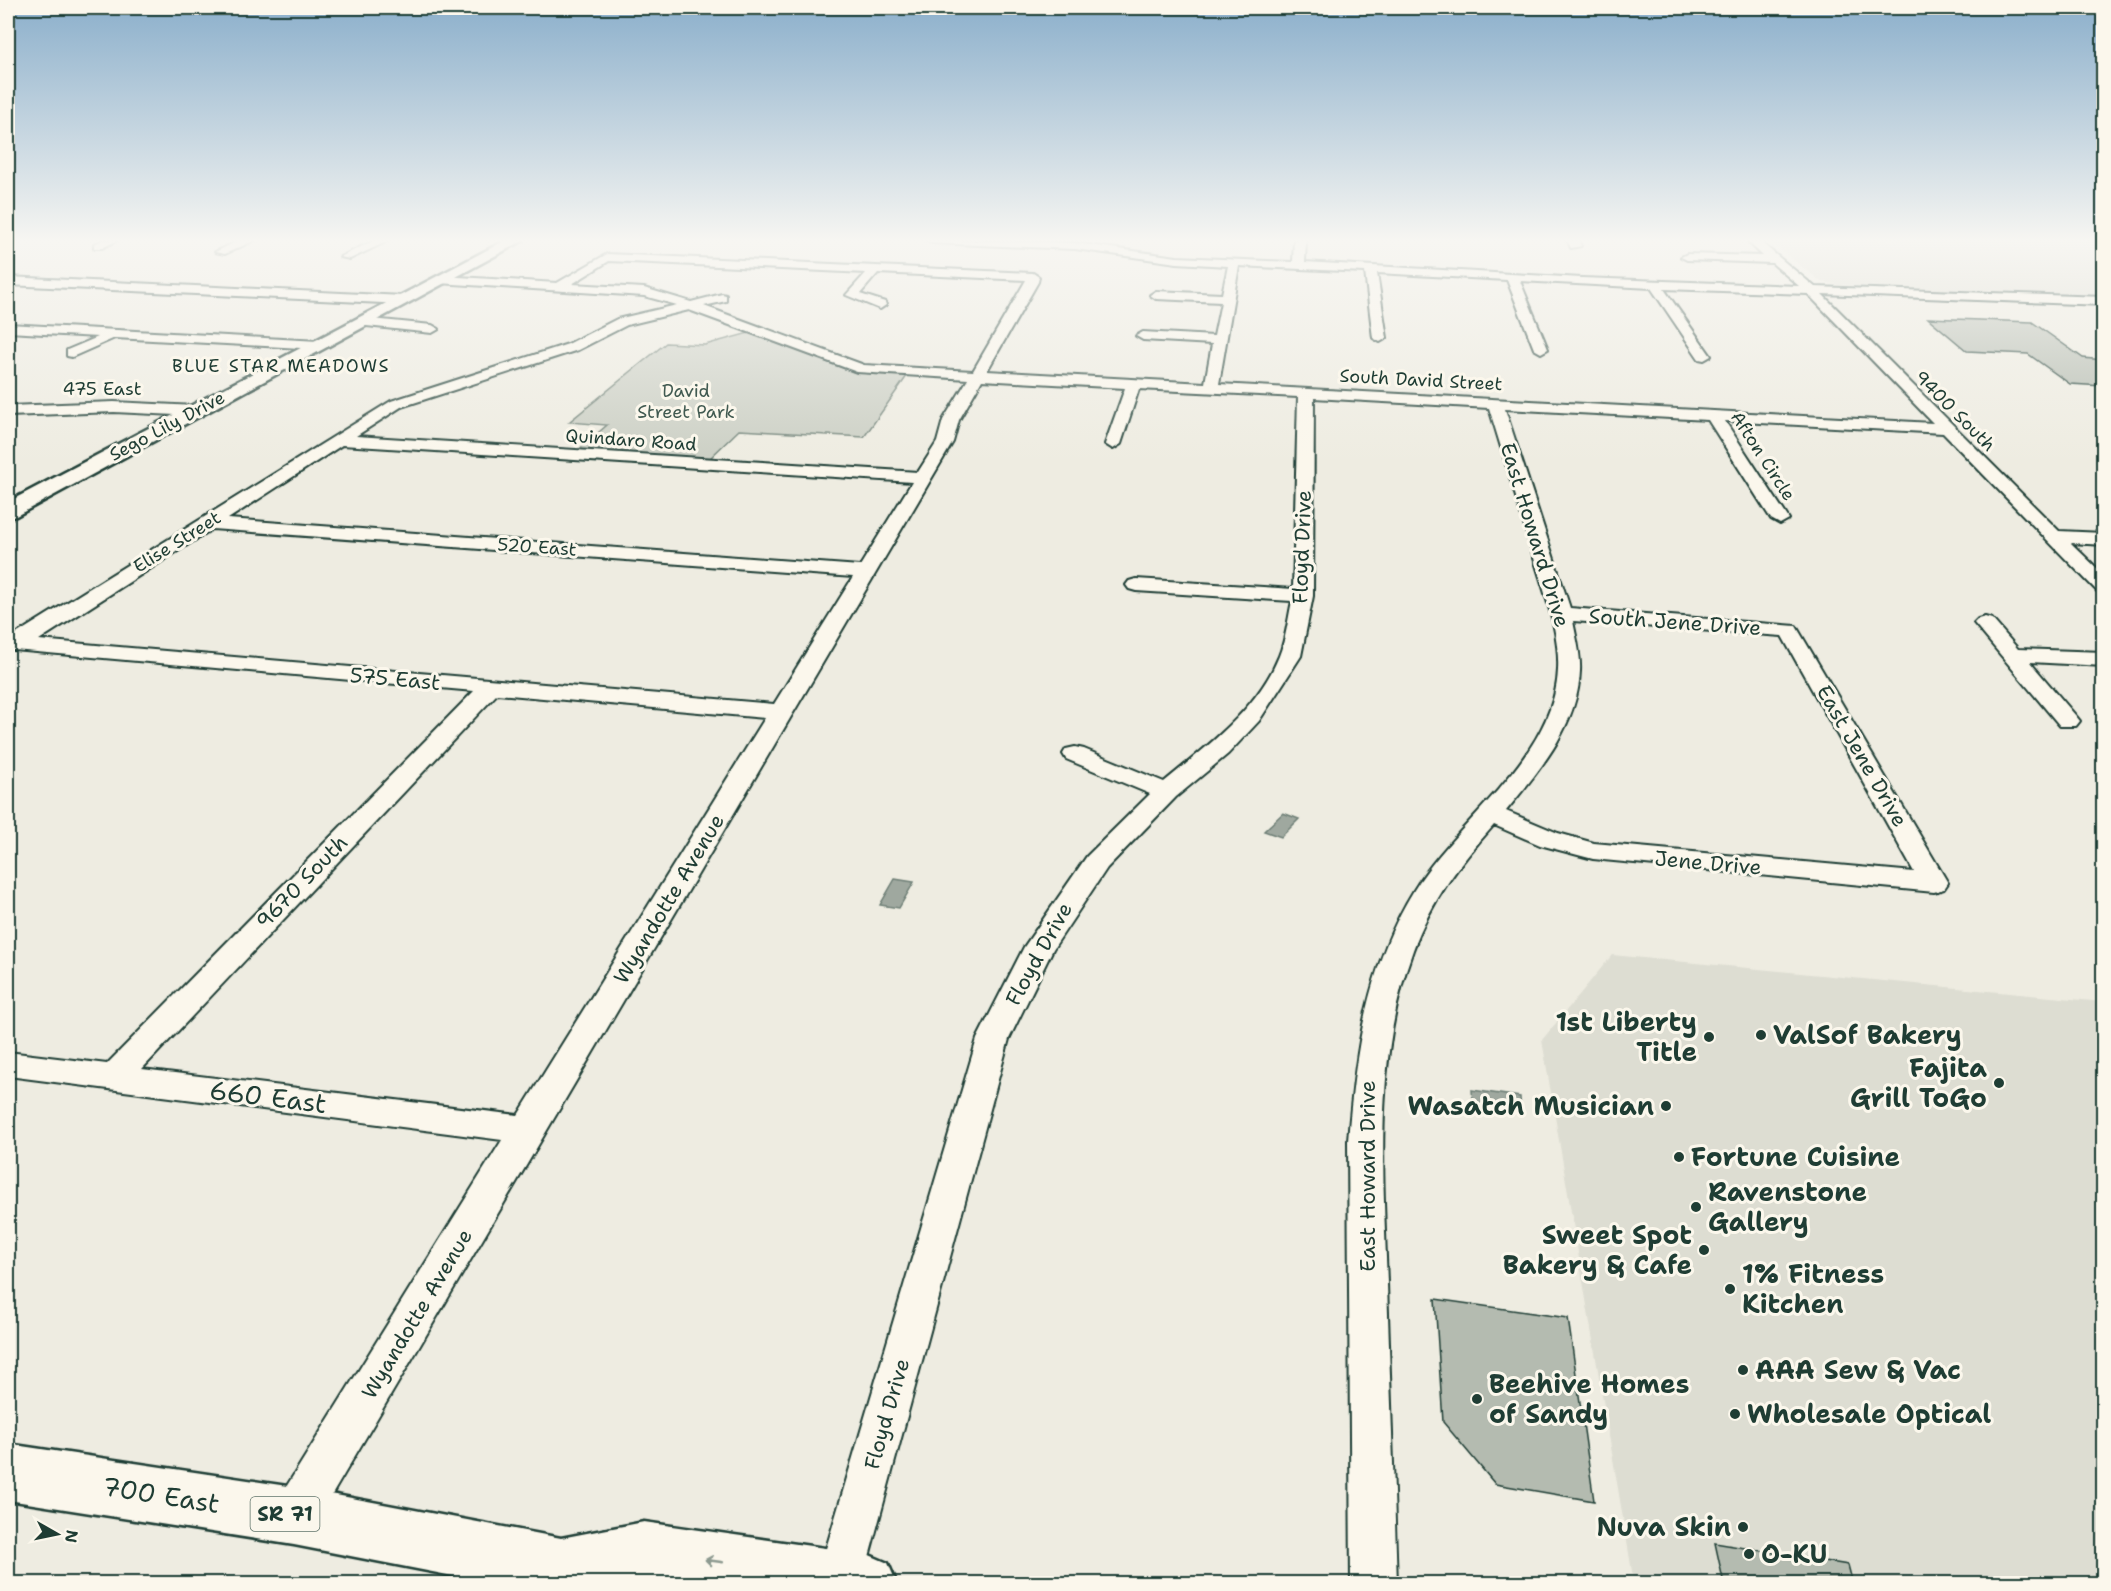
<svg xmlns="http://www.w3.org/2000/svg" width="2111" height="1591" viewBox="0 0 2111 1591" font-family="'Shantell Sans',sans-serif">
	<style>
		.built { fill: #ddddd2 }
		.green { fill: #cbcfc4; stroke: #75867c; stroke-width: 1.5 }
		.water { fill: #9fa89f; stroke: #6c7d74; stroke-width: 1.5 }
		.building { fill: #b4bbb0; stroke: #1f3d34; stroke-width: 1.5 }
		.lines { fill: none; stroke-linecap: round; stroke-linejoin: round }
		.minor-casing { stroke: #1f3d34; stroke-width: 4 }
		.major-casing { stroke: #1f3d34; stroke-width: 5 }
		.minor { fill: #fbf7ec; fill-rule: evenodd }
		.major { fill: #fbf7ec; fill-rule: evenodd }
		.oneway { stroke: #8d9a90 }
		.poi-dot { fill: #1f3d34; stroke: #fbf7ec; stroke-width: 2 }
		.labels { text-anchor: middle; stroke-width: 6; stroke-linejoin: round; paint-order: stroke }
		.far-neighbourhood-label { font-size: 18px; letter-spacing: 1.5px; fill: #1f3d34; stroke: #fbf7ec }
		.far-street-label { font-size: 18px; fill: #1f3d34; stroke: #fbf7ec }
		.far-park-label { font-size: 18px; fill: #415a51; stroke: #fbf7ec }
		.shield { fill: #fbf7ec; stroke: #61756b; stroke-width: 1.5 }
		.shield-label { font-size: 20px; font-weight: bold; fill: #1f3d34 }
		.street-label { font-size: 21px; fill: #1f3d34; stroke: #fbf7ec }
		.near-poi-label { font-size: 26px; font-weight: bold; fill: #1f3d34; stroke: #fbf7ec; text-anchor: start }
		.near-street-label { font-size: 26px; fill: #1f3d34; stroke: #fbf7ec }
	</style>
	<rect width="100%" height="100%" fill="#eeece1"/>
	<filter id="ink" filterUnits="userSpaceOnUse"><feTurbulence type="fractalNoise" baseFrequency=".0167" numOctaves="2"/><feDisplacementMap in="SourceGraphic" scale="12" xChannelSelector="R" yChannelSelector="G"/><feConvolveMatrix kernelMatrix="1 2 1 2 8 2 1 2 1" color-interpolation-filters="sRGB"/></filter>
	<g filter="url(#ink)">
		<!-- built -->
		<g class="built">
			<polygon points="1768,240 2103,240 2103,297 1839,285 1820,281"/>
			<polygon points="1612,955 2103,1002 2103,1583 1634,1583 1542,1040"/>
		</g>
		<!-- green -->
		<polygon class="green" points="749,333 849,370 907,376 864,437 739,430 708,460 576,452 607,425 569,422 666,343 705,345"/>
		<!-- water -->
		<g class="water">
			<polygon points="1283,813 1299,819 1281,837 1264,831"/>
			<polygon points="895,879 914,882 899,908 880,905"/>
			<polygon points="1472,1090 1520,1097 1521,1112 1473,1105"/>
		</g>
		<!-- building -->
		<g class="building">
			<polygon points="1928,318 2032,322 2083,358 2103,360 2103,386 2070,384 2028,354 1967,351"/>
			<polygon points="1435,1299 1568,1318 1594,1501 1495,1484 1443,1422"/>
			<polygon points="1715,1543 1848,1565 1853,1584 1724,1584"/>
		</g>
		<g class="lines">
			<!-- minor casing -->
			<g class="minor-casing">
				<g id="minor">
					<polygon points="103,240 118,240 102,248 94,248 94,244"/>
					<polygon points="240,240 255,240 225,254 215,252"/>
					<polygon points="375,240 390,240 350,259 340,257"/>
					<path d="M927 240 1075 243 1177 257 1293 262 1294 240H1306L1305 262 1582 278 1799 286 1772 263 1687 260 1681 257 1687 254 1763 256 1746 240H1758L1815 287 2104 297V305L1822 294 2059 531 2104 533V545L2071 543 2104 575V593L2097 591 1943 433 1725 421 1789 519 1780 524 1771 519 1708 420 1505 409 1570 608 1796 626 1948 883 1944 889 1934 892 1593 859 1540 845 1494 825C1460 863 1431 901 1413 950 1374 1056 1383 1172 1387 1283 1390 1383 1394 1483 1397 1584H1351L1348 1141C1355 1053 1367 966 1414 890 1457 820 1554 758 1558 670 1560 631 1544 592 1533 555 1519 506 1504 457 1489 408L1314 398 1313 596 1301 656 1259 721 1228 754 1176 797 1107 868 1053 949 1009 1039 863 1579 861 1584H819L817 1579 977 1039 1024 947 1087 856 1150 794 1066 759 1063 754 1066 749 1075 747 1084 749 1164 782C1206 747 1258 709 1279 656 1286 639 1288 619 1292 601L1136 591 1129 589 1126 585 1129 581 1136 579 1293 589 1298 397 1139 389 1121 444 1113 449 1105 444 1125 388 982 380 959 420 953 442 310 1532 294 1538 278 1532 272 1516 278 1500 502 1140 8 1076V1052L107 1064 474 691 14 650 8 649V639L391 401 568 344 617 319 677 305 644 296 438 283 436 280 442 276 557 283 607 254 1033 273 1039 277 1038 282 987 371 1205 383 1212 344 1143 340 1136 336 1143 332 1214 336 1221 302 1156 299 1150 295 1156 291 1222 294 1228 266 1177 263 1075 249 932 243ZM609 261 866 273 846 295 880 309 886 305 885 302 860 294 878 273 1026 280 973 371 864 365 704 306 726 301V295L722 294 691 302 644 288 572 284ZM1239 266 1365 272 1373 338 1380 342 1387 338 1377 273 1507 280 1534 349 1541 353 1548 349 1520 281 1651 288 1699 359 1704 360 1711 356 1664 289 1808 294 1933 423 1219 384ZM689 310 857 372 968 379 943 420 937 442 918 472 356 436 401 407 578 350 627 325ZM342 445 912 482 860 566 228 519ZM212 529 853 577 774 704 39 640ZM1573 621 1782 636 1914 872 1594 843 1558 833 1506 811C1539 771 1578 725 1580 671 1581 655 1576 637 1573 621ZM497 694 765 718 518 1115 142 1069Z"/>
					<polygon points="1567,240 1578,240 1581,246 1571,248"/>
					<polygon points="8,277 404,296 410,300 404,304 8,285"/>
					<polygon points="362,318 432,325 439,329 432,333 357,325 357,319"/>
					<polygon points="8,324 319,341 326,345 319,349 115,338 72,357 67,356 67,350 98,337 8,332"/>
					<polygon points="114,402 196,406 204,411 196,416 114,412 8,416 8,406"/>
					<polygon points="1985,617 1992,619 2018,649 2104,652 2104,666 2030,662 2076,716 2080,721 2076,726 2060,726 1974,623 1978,619"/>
				</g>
			</g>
			<!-- major casing -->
			<g class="major-casing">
				<g id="major">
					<polygon points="506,240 524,240 16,516 8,518 8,502"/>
					<polygon points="8,1444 294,1487 561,1538 644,1522 867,1554 888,1563 897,1584 666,1584 644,1580 627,1584 494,1584 294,1545 8,1500"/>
				</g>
			</g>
			<!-- minor -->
			<use href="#minor" class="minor"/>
			<!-- major -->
			<use href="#major" class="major"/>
		</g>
		<!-- one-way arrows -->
		<defs><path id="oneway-shaft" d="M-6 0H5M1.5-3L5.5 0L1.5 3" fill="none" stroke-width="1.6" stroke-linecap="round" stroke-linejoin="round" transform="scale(1.5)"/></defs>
		<use class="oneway" href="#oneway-shaft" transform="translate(714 1561) rotate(-172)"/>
	</g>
	<!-- sky -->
	<linearGradient id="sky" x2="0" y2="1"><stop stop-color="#8bafcb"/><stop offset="0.52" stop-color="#f7f6f2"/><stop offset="1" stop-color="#f7f6f2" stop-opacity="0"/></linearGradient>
	<rect width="2111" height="463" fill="url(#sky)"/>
	<!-- markers -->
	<g class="poi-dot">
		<circle cx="1761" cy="1035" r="6"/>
		<circle cx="1709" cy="1037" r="6"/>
		<circle cx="1999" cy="1083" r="6"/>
		<circle cx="1666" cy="1106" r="6"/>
		<circle cx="1679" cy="1157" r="6"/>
		<circle cx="1696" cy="1207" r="6"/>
		<circle cx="1704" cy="1250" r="6"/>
		<circle cx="1730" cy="1289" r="6"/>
		<circle cx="1743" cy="1370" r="6"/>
		<circle cx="1477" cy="1399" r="6"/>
		<circle cx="1735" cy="1414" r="6"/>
		<circle cx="1743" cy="1527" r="6"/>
		<circle cx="1749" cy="1554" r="6"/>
	</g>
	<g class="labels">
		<!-- far-neighbourhood labels -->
		<g class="far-neighbourhood-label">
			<text x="281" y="372">BLUE STAR MEADOWS</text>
		</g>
		<!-- far-street labels -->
		<g class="far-street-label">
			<text transform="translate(1421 380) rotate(3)" y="6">South David Street</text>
			<text x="102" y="395">475 East</text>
			<text transform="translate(1955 411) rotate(45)" y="6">9400 South</text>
			<text transform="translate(167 426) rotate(-28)" y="6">Sego Lily Drive</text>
			<text transform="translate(631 440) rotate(4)" y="6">Quindaro Road</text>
			<text transform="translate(1763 456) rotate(57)" y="6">Afton Circle</text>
			<text transform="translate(177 542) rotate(-32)" y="6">Elise Street</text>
			<text transform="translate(537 547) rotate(4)" y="6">520 East</text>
		</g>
		<!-- far-park labels -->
		<g class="far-park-label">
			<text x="686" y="397">David<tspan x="686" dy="21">Street Park</tspan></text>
		</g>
		<!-- shield labels -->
		<rect class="shield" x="250.5" y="1497" width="69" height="34" rx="4.5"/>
		<g class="shield-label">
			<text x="285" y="1521">SR 71</text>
		</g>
		<!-- street labels -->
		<g class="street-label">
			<text transform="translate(1535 535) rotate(73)" y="7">East Howard Drive</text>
			<text transform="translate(1302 547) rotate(-88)" y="7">Floyd Drive</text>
			<text transform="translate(1675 622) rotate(4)" y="7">South Jene Drive</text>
			<text transform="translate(395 679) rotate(5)" y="7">575 East</text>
			<text transform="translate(1862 756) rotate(60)" y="7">East Jene Drive</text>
			<text transform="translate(1708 863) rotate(5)" y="7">Jene Drive</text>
			<text transform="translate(302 882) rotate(-46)" y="7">9670 South</text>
			<text transform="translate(669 899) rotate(-59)" y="7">Wyandotte Avenue</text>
			<text transform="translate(1039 954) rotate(-61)" y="7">Floyd Drive</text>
			<text transform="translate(1368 1176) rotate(-90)" y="7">East Howard Drive</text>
			<text transform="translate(417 1314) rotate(-59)" y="7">Wyandotte Avenue</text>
			<text transform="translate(887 1414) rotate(-74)" y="7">Floyd Drive</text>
		</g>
		<!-- near-poi labels -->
		<g class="near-poi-label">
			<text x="1697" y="1031" text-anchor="end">1st Liberty<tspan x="1697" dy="30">Title</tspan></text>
			<text x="1773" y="1044">ValSof Bakery</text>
			<text x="1987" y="1077" text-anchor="end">Fajita<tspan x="1987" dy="30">Grill ToGo</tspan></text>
			<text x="1654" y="1115" text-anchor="end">Wasatch Musician</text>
			<text x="1691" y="1166">Fortune Cuisine</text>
			<text x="1708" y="1201">Ravenstone<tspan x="1708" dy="30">Gallery</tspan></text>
			<text x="1692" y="1244" text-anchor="end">Sweet Spot<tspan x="1692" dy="30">Bakery &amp; Cafe</tspan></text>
			<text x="1742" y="1283">1% Fitness<tspan x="1742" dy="30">Kitchen</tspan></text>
			<text x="1755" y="1379">AAA Sew &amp; Vac</text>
			<text x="1489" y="1393">Beehive Homes<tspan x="1489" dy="30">of Sandy</tspan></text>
			<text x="1747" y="1423">Wholesale Optical</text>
			<text x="1731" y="1536" text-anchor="end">Nuva Skin</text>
			<text x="1761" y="1563">O-KU</text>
		</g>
		<!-- near-street labels -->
		<g class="near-street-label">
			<text transform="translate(268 1097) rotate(7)" y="9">660 East</text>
			<text transform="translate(161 1495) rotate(9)" y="9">700 East</text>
		</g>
	</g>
	<!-- margin -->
	<rect width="2111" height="1591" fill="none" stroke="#fbf7ec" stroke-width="30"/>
	<rect x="15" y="15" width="2081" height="1561" fill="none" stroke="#1f3d34" stroke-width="2" filter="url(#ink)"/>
	<!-- north arrow -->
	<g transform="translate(57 1534) rotate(99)" stroke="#fbf7ec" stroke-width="4.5" paint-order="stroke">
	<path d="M0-4.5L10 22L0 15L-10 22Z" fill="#1f3d34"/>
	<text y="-9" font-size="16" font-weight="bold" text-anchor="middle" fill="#1f3d34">N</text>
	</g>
</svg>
